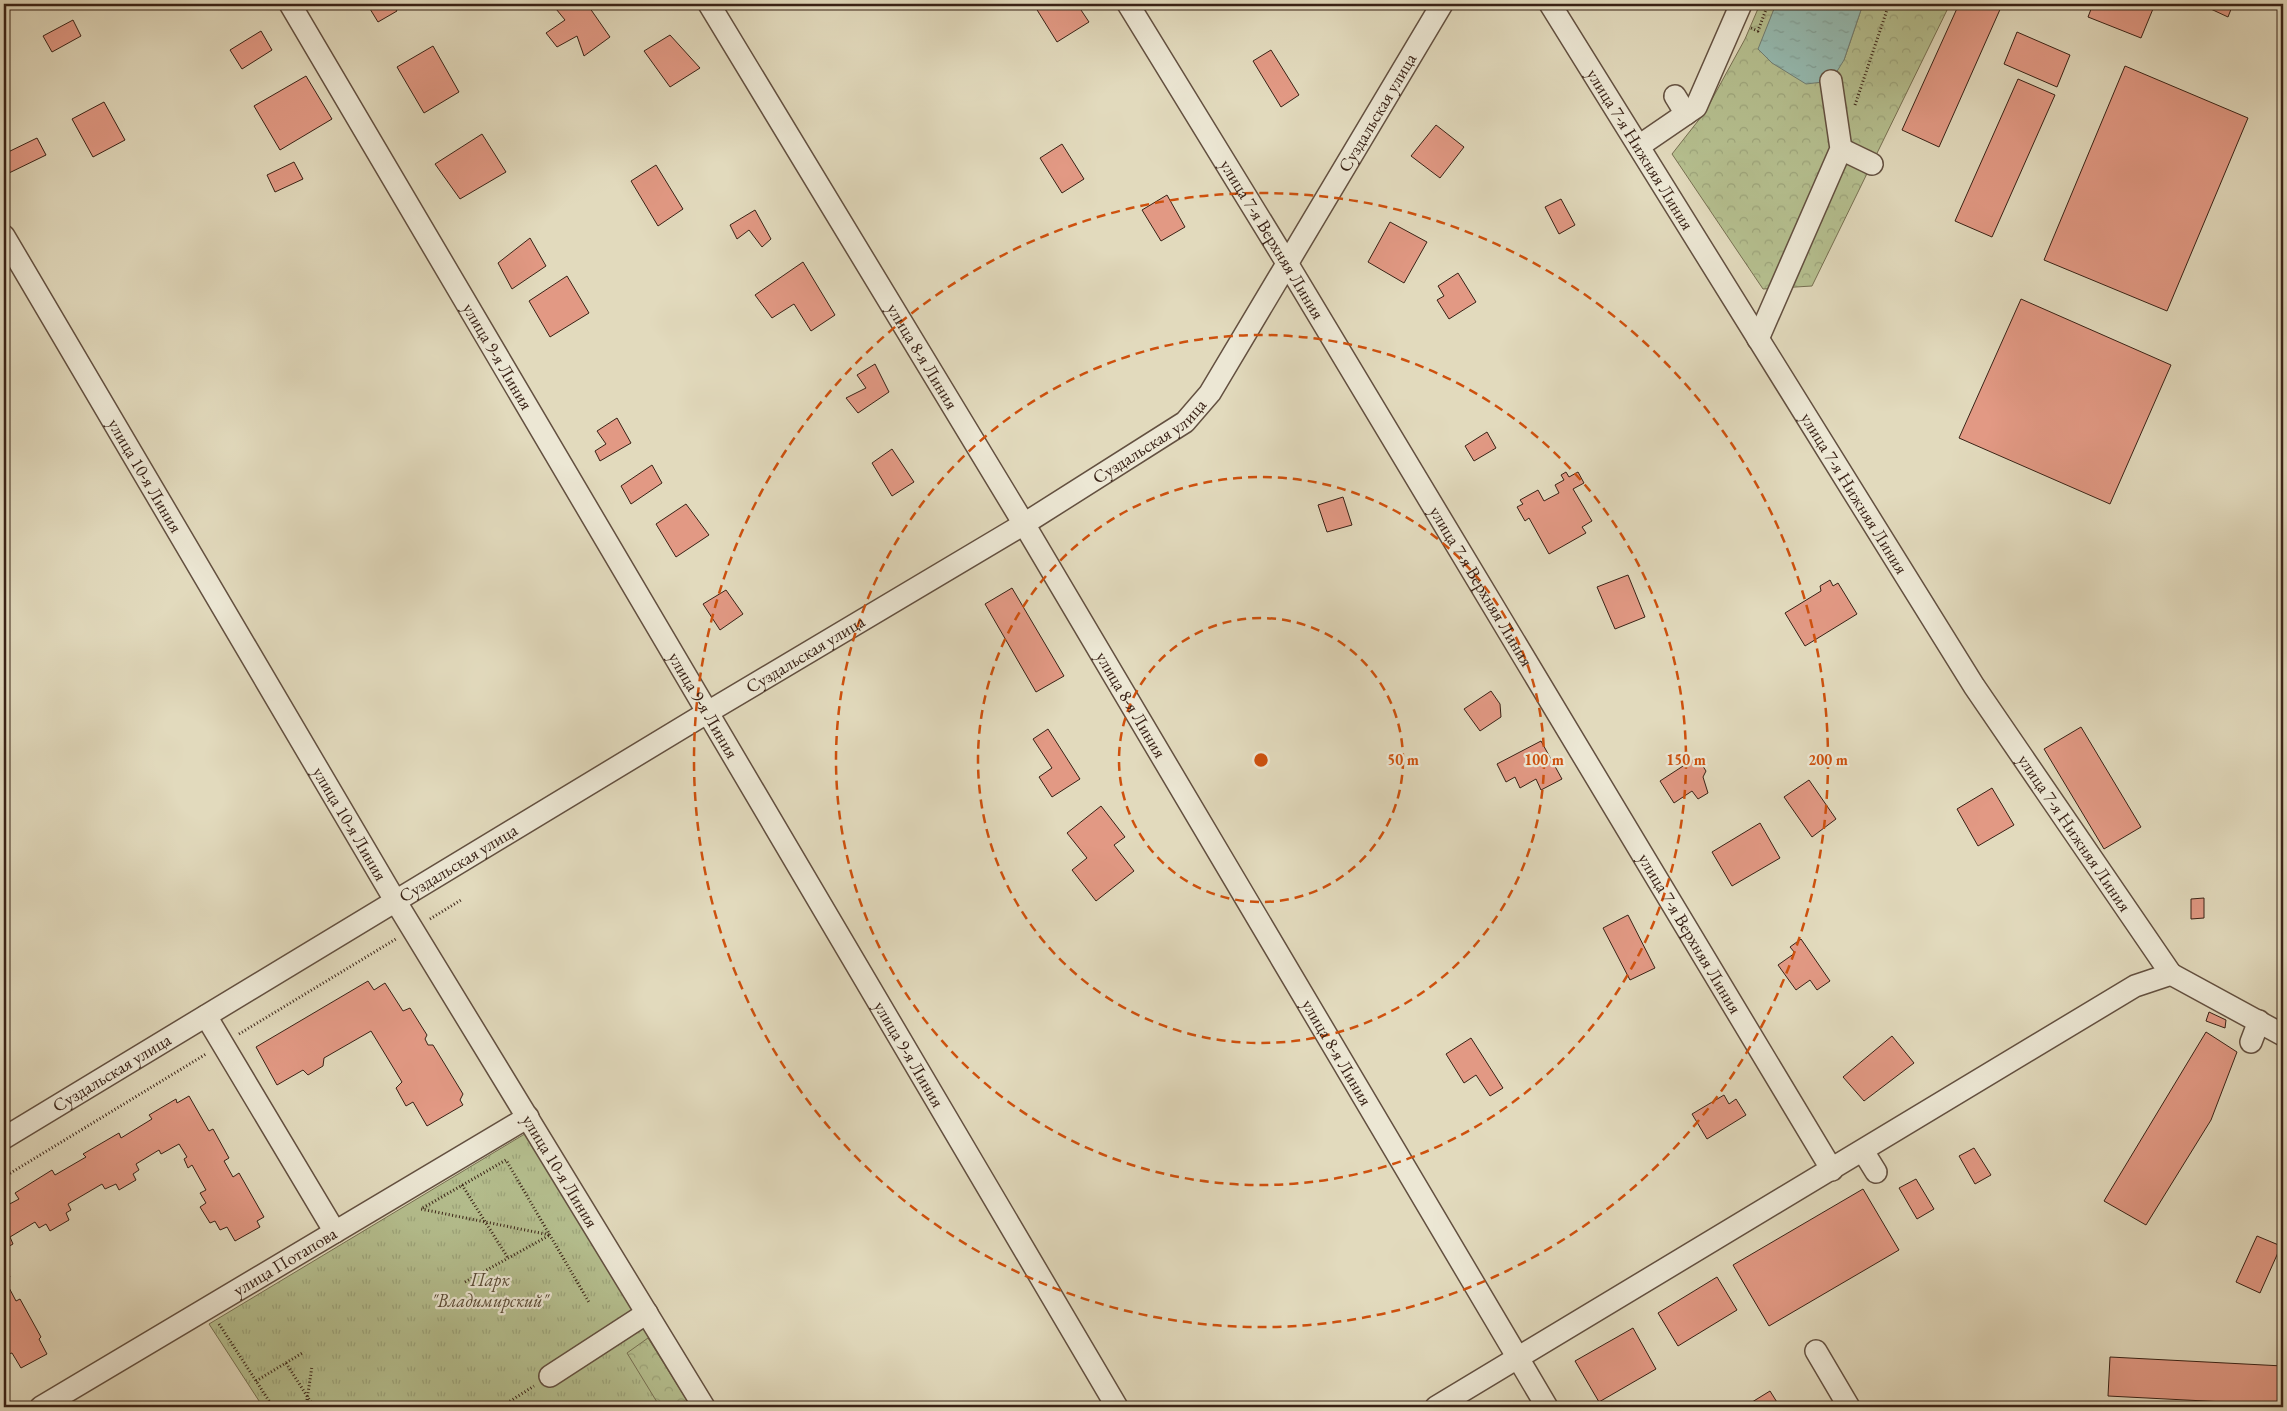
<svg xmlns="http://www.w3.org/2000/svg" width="2287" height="1411" viewBox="0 0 2287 1411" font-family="'EB Garamond',serif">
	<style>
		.grass { fill: url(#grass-tufts); stroke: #777052 }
		.forest { fill: url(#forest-crowns); stroke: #777052 }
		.water { fill: url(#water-ripples); stroke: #707e74 }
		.building { fill: #e29984; stroke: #392216 }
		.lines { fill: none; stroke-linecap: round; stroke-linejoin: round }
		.minor-casing { stroke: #635040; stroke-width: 24 }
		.path { stroke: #392216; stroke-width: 3; stroke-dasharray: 1 2.5; stroke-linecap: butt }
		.minor { stroke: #ece7d4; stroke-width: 21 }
		.ring { fill: none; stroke: #ce510e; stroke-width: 2.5; stroke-dasharray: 9 6 }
		.labels { text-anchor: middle; stroke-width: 4.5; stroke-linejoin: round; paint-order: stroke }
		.street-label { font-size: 18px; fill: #392216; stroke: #ece7d4 }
		.park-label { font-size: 18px; font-style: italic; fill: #584934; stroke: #ece7d4 }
		.centre { fill: #ce510e; stroke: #ece7d4; stroke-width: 2.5 }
		.ring-label { font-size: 15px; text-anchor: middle; font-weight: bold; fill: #ce510e; stroke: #ece7d4; stroke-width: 4.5; stroke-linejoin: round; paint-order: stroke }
	</style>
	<defs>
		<pattern id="grass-tufts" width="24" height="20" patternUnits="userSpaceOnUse" patternTransform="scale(1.25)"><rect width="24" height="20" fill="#b5bf8f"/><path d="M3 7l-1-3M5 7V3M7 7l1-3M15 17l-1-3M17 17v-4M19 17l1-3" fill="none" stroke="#9ca47b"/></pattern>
		<pattern id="forest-crowns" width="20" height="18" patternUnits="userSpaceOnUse" patternTransform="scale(1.25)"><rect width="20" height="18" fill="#b5bf8f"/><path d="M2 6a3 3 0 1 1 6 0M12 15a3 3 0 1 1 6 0" fill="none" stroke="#9ca47b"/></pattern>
		<pattern id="water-ripples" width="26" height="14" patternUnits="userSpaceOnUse" patternTransform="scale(1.25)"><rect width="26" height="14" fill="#95bbb2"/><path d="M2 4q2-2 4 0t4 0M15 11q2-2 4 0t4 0" fill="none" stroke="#81a098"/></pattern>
	</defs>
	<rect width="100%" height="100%" fill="#e2dabd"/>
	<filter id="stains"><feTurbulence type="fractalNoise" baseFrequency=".004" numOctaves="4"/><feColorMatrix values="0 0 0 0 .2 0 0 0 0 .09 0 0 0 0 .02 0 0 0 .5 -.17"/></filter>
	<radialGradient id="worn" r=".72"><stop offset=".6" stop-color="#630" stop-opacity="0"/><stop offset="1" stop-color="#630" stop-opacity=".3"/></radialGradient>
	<!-- grass -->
	<polygon class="grass" points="528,1132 699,1407 263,1407 209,1324"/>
	<!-- forest -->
	<g class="forest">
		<polygon points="1760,4 1776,4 1759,49 1844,60 1863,4 1950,4 1812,286 1763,289 1672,154 1705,112 1745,39"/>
		<polygon points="648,1338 691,1407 660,1407 627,1353"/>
	</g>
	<!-- water -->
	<polygon class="water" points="1776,4 1863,4 1844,60 1831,81 1806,84 1772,63 1758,49"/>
	<!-- building -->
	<g class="building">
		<polygon points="367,4 393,4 397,11 378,22"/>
		<polygon points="552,4 587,4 610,37 584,56 577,36 557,47 546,33 565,20"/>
		<polygon points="1036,4 1077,4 1089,22 1057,42 1034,5"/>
		<polygon points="1959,4 2002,5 1939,147 1902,130"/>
		<polygon points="2093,4 2155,4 2141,38 2088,17"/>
		<polygon points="2200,4 2233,4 2228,17"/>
		<polygon points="73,20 81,36 52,52 43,36"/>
		<polygon points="261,31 272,50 242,69 230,50"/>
		<polygon points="2017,32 2070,55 2057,87 2004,64"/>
		<polygon points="670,35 700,68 670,87 644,51"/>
		<polygon points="433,46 459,92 424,113 397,67"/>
		<polygon points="1271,50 1299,95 1281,107 1253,61"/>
		<polygon points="2125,66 2248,118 2167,311 2044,260"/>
		<polygon points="306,76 332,119 280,150 254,106"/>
		<polygon points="2018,79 2055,95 1992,237 1955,221"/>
		<polygon points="104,102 125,140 93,157 72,119"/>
		<polygon points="1436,125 1464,147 1440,178 1411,156"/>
		<polygon points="482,134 506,172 460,199 435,164"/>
		<polygon points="37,138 46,155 9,173 4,163 4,154"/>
		<polygon points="1062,144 1084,179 1062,193 1040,158"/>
		<polygon points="294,162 303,179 275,192 267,175"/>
		<polygon points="656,165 683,209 658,226 631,181"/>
		<polygon points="1167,195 1185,227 1161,241 1142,210"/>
		<polygon points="1561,199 1575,225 1559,234 1545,207"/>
		<polygon points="755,210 771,239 762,247 749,230 737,239 730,225"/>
		<polygon points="1390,222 1427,242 1404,283 1368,262"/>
		<polygon points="530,238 546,266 512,289 498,263"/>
		<polygon points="803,262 835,315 811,331 794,304 772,318 755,295"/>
		<polygon points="1458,273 1476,302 1449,319 1437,300 1444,296 1438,286"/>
		<polygon points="567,276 589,313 550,337 529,301"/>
		<polygon points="2021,299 2171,365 2110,504 1959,438"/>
		<polygon points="875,364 889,392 858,413 846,398 866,388 857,375"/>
		<polygon points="617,418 631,443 600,461 595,451 606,444 597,431"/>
		<polygon points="1487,432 1496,448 1474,461 1465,446"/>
		<polygon points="892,449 914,482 892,496 872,463"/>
		<polygon points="652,465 662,483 631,504 621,486"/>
		<polygon points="1566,472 1569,477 1578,472 1584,483 1573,489 1592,521 1582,527 1586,533 1549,554 1529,518 1525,521 1517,507 1523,504 1520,500 1538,490 1544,501 1559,493 1555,485 1564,480 1561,475"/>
		<polygon points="1343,497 1352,525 1327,532 1318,505"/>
		<polygon points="686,504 709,535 676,557 656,524"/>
		<polygon points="1628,575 1645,617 1615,629 1597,587"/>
		<polygon points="1830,580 1833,586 1838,583 1857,614 1805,646 1785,613 1821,591 1820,586"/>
		<polygon points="1012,588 1064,676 1036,692 985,604"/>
		<polygon points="726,590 743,614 720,630 703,604"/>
		<polygon points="1491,691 1500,704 1501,717 1480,731 1464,709"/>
		<polygon points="2081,727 2141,827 2104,849 2044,749"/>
		<polygon points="1048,729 1080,779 1052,797 1039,777 1052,768 1033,739"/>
		<polygon points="1541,741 1562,779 1541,790 1536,779 1520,788 1515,777 1506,782 1497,764"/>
		<polygon points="1697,757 1706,771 1703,777 1708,793 1698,799 1692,791 1674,803 1660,781"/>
		<polygon points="1809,780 1836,819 1812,837 1784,797"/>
		<polygon points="1992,788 2014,825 1978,846 1957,809"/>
		<polygon points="1101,806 1125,837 1114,845 1134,871 1096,901 1072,870 1087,858 1067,833"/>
		<polygon points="1760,823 1780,858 1732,886 1712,852"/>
		<polygon points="2204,898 2204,918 2191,919 2191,899"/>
		<polygon points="1628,915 1655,968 1630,980 1603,928"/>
		<polygon points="1801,939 1830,981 1817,990 1810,980 1796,990 1778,965 1795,953 1790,947"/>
		<polygon points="368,981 374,990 385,983 403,1011 410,1008 427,1035 425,1039 428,1045 433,1045 463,1094 460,1100 463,1105 427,1126 413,1102 406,1106 396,1088 402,1082 371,1031 324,1058 323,1066 308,1075 303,1070 277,1085 256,1047"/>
		<polygon points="2209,1012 2226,1020 2225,1028 2206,1021"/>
		<polygon points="2206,1032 2237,1052 2211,1120 2146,1225 2104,1201"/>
		<polygon points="1892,1036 1914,1063 1864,1101 1843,1077"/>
		<polygon points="1471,1038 1503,1088 1490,1096 1476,1075 1464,1083 1446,1054"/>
		<polygon points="1724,1095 1729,1104 1736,1099 1746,1115 1707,1139 1692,1114"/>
		<polygon points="189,1096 209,1131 213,1129 229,1158 224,1161 233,1177 239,1173 264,1217 257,1221 260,1227 235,1241 227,1227 220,1230 215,1221 210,1223 200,1207 206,1203 200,1193 206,1190 192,1165 188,1168 184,1159 187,1157 179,1144 161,1154 159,1150 136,1164 139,1170 133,1174 136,1180 119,1190 116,1184 105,1189 102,1184 68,1204 71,1210 66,1213 69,1220 50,1231 46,1224 39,1228 35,1222 10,1237 13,1244 4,1249 4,1207 19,1199 15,1193 52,1170 55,1175 86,1157 83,1154 119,1133 121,1138 152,1119 149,1115 176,1099 177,1103"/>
		<polygon points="1974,1148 1991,1175 1975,1184 1959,1156"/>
		<polygon points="1916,1179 1934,1209 1917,1219 1899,1188"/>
		<polygon points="1863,1189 1899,1250 1769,1326 1733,1265"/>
		<polygon points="2257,1236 2281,1246 2260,1293 2236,1282"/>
		<polygon points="4,1265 10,1277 5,1280 16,1301 20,1299 41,1337 39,1339 47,1354 21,1368 12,1353 5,1355 4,1352"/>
		<polygon points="1717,1277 1737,1310 1678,1346 1658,1313"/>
		<polygon points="1633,1328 1656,1369 1599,1402 1575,1361"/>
		<polygon points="2110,1357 2283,1366 2283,1405 2108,1396"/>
		<polygon points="1770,1391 1780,1407 1744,1407"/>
	</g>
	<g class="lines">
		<!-- minor casing -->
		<g class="minor-casing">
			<g id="minor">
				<path id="s1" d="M290 4 1117 1407"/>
				<path id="s2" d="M709 4 1024 524 1547 1407"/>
				<path id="s3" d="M1128 4 1287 263 1832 1170"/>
				<path id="s4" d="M1550 4 1974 686 2171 974"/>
				<polyline points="1675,96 1686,114"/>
				<polyline points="1639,146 1696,107 1741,4"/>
				<polyline points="1841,149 1872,164"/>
				<path id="s5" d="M4 236 396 902 704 1407"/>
				<polyline points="1758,339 1841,149 1831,81"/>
				<polyline points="2171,974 2283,1035"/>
				<polyline points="206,1016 335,1232"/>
				<polyline points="2251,1042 2259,1021"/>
				<path id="s6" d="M4 1138 708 712 1024 524 1185 422 1210 393 1442 4"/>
				<polyline points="1863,1151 1876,1172"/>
				<polyline points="1816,1351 1849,1407"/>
				<polyline points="550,1376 647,1313"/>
				<path id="s7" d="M41 1407 528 1117"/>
				<polyline points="1436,1407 2135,986 2171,974"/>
			</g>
		</g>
		<!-- path -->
		<g class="path">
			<polyline points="1751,28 1758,31 1768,4"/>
			<polyline points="1855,105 1889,4"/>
			<polyline points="430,919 461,900"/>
			<polyline points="239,1034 396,939"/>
			<polyline points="4,1177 206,1054"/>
			<polyline points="462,1185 508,1258"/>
			<polyline points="465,1282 550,1235 421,1209 506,1160 590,1304"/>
			<polyline points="219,1324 273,1407"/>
			<polyline points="286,1363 314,1407"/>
			<polyline points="256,1381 304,1352"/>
			<polyline points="306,1407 312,1366"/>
			<polyline points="501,1407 534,1386"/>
		</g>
		<!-- minor -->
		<use href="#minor" class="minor"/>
	</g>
	<!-- distance rings -->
	<g class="ring">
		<circle cx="1261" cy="760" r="142"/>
		<circle cx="1261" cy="760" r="283"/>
		<circle cx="1261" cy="760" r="425"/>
		<circle cx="1261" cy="760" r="567"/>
	</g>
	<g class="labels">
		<!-- street labels -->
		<g class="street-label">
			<text dy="6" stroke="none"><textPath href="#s6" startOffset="1746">Суздальская улица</textPath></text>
			<text dy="6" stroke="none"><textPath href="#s4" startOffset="171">улица 7-я Нижняя Линия</textPath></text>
			<text dy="6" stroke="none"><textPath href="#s3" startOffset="276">улица 7-я Верхняя Линия</textPath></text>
			<text dy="6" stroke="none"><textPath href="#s1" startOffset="409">улица 9-я Линия</textPath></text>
			<text dy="6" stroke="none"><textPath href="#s2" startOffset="412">улица 8-я Линия</textPath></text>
			<text dy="6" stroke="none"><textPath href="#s6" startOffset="1341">Суздальская улица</textPath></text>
			<text dy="6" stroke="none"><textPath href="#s5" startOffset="278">улица 10-я Линия</textPath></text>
			<text dy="6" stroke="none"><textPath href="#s4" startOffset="576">улица 7-я Нижняя Линия</textPath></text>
			<text dy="6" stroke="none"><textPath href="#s3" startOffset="681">улица 7-я Верхняя Линия</textPath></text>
			<text dy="6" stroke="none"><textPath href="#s6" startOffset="936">Суздальская улица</textPath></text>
			<text dy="6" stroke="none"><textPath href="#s2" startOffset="818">улица 8-я Линия</textPath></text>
			<text dy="6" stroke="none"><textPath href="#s1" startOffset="814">улица 9-я Линия</textPath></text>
			<text dy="6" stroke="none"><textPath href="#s5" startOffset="682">улица 10-я Линия</textPath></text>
			<text dy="6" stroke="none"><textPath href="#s4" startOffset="981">улица 7-я Нижняя Линия</textPath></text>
			<text dy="6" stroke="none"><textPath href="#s6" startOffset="531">Суздальская улица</textPath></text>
			<text dy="6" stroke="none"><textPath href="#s3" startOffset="1086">улица 7-я Верхняя Линия</textPath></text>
			<text dy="6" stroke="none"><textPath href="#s2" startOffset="1222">улица 8-я Линия</textPath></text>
			<text dy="6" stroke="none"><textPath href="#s1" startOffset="1219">улица 9-я Линия</textPath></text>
			<text dy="6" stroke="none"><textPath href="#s6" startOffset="126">Суздальская улица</textPath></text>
			<text dy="6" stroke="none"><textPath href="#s5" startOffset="1088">улица 10-я Линия</textPath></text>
			<text dy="6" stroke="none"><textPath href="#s7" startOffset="284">улица Потапова</textPath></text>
		</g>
		<!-- park labels -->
		<g class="park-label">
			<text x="490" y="1286">Парк<tspan x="490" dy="21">"Владимирский"</tspan></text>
		</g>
	</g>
	<circle cx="1261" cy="760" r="8" class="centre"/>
	<g class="ring-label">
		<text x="1403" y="765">50 m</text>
		<text x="1544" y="765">100 m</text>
		<text x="1686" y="765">150 m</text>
		<text x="1828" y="765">200 m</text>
	</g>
	<!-- margin -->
	<rect width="2287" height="1411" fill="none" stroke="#e2dabd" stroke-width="20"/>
	<rect x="5" y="5" width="2277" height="1401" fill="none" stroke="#392216" stroke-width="2.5"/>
	<rect x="10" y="10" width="2267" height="1391" fill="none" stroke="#392216"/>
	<rect width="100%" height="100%" filter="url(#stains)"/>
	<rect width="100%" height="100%" fill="url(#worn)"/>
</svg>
